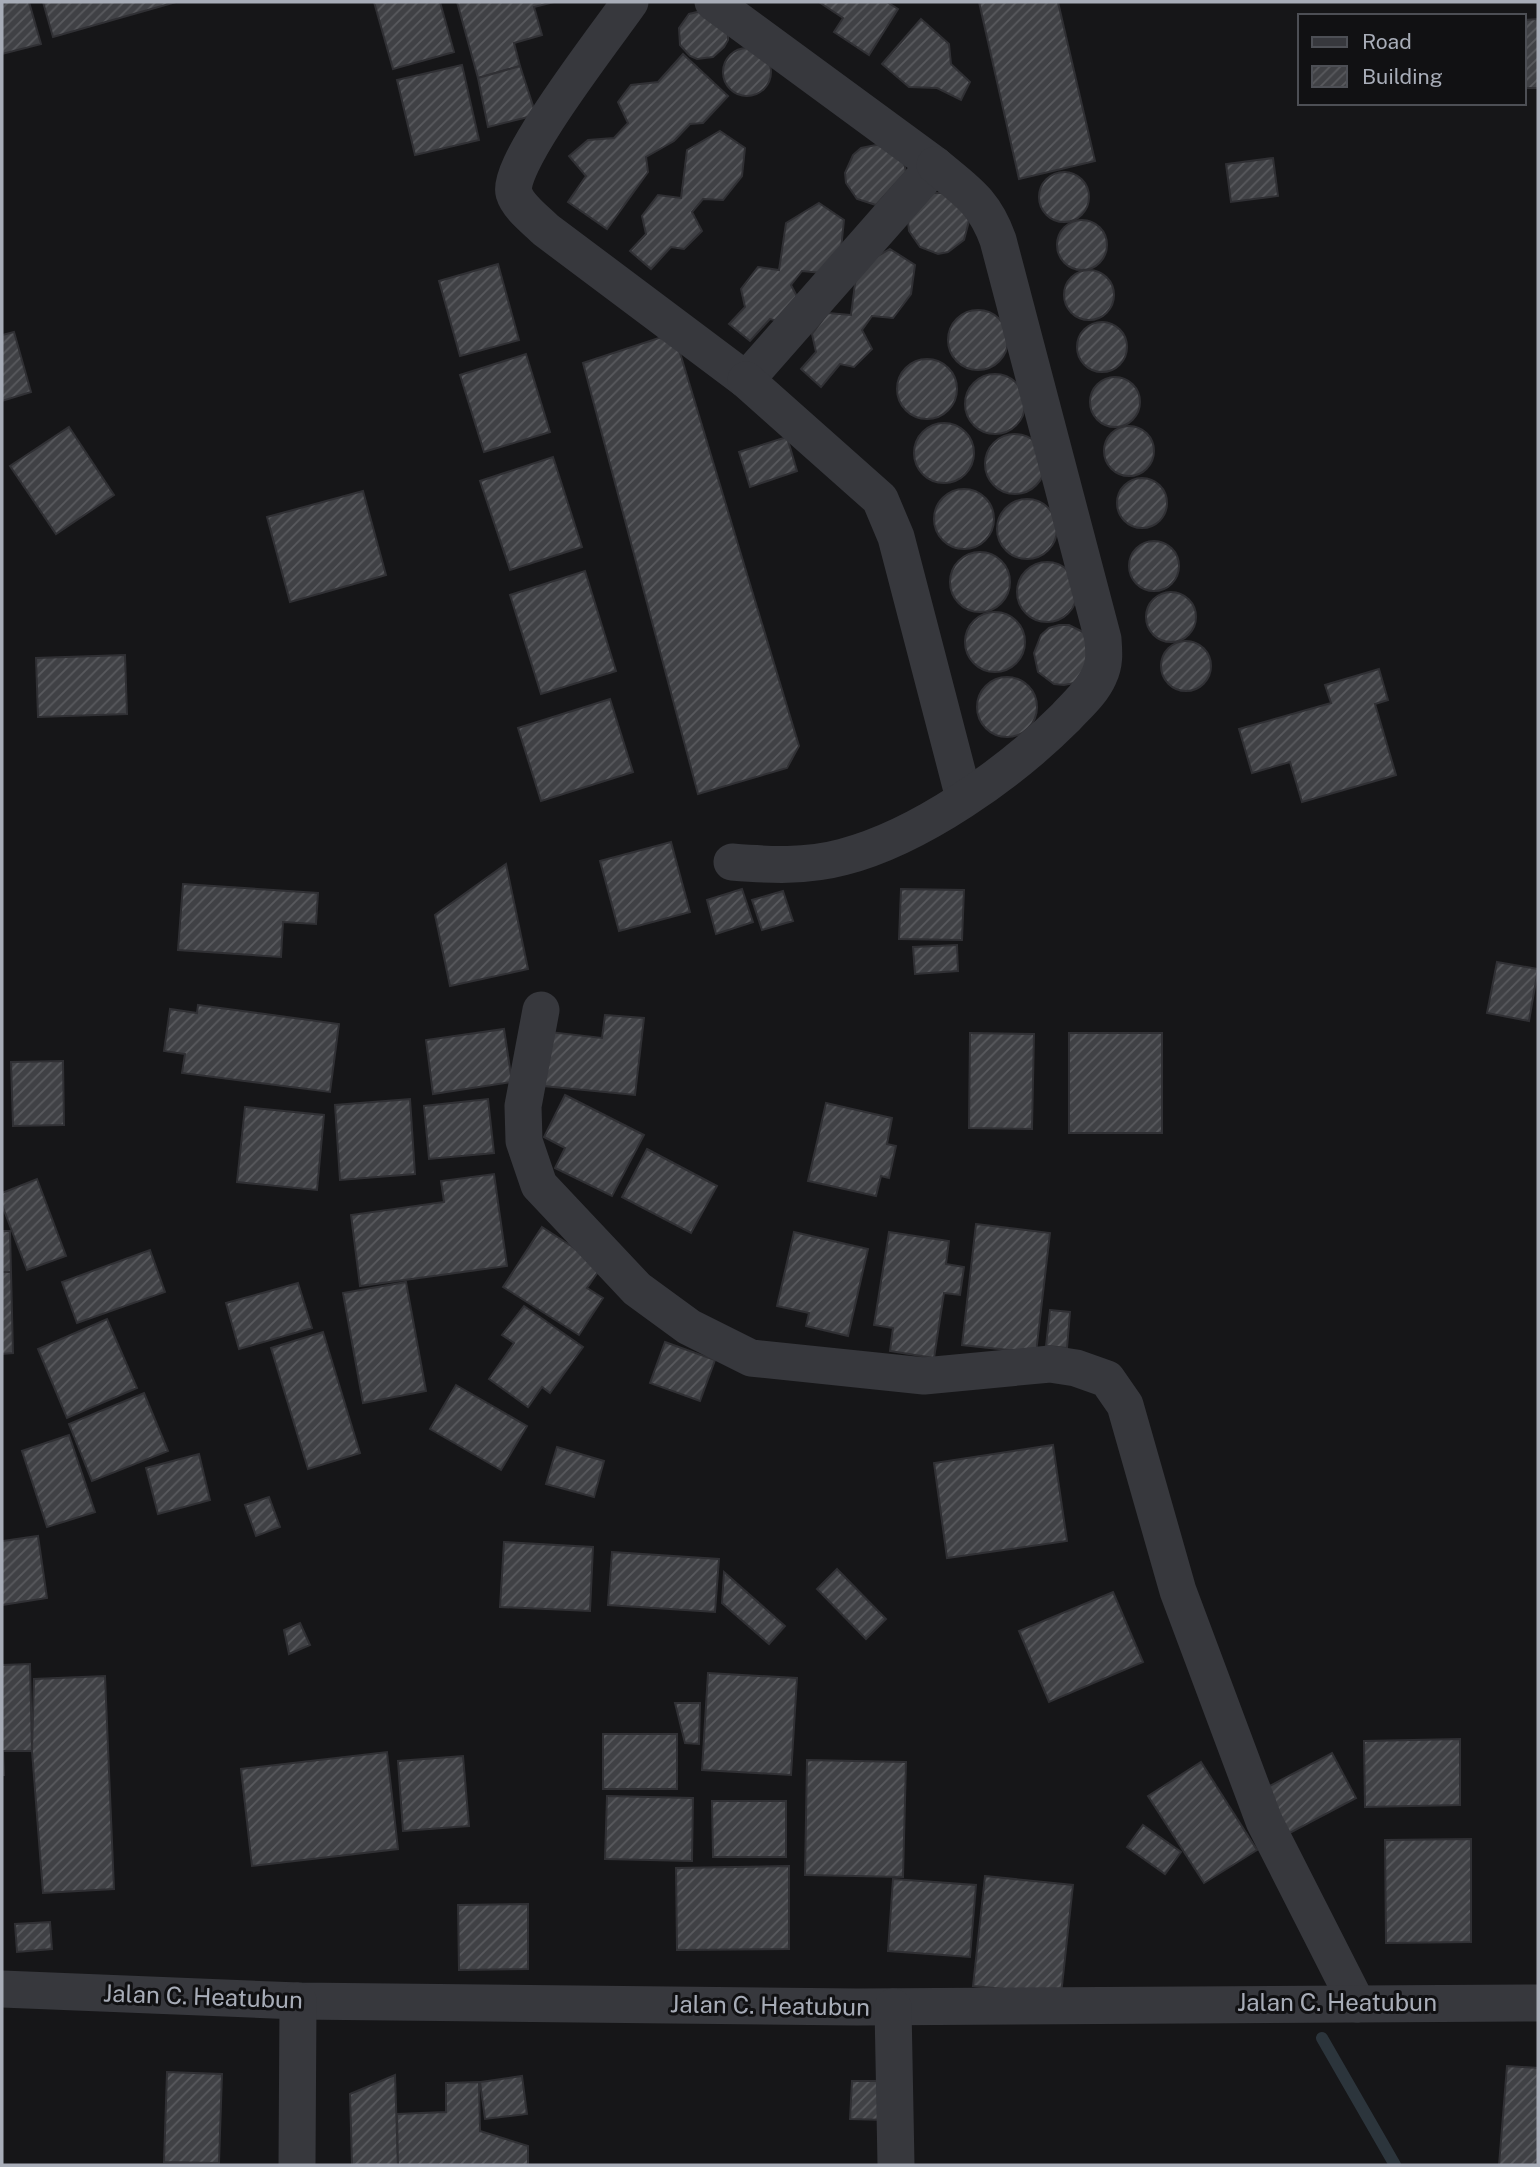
<svg xmlns="http://www.w3.org/2000/svg" width="1540" height="2167" viewBox="0 0 1540 2167" font-family="'Public Sans',sans-serif">
	<style>
		.lines { fill: none; stroke-linecap: round; stroke-linejoin: round }
		.stream { stroke: #2c353c; stroke-width: 12 }
		.building { fill: url(#building-hatch); stroke: #303034; stroke-width: 2 }
		.minor { stroke: #37383d; stroke-width: 37 }
		.labels { text-anchor: middle; stroke-width: 6; stroke-linejoin: round; paint-order: stroke }
		.street-label { font-size: 24px; fill: #a8adb8; stroke: #111113 }
	</style>
	<defs>
		<pattern id="building-hatch" width="6" height="6" patternUnits="userSpaceOnUse" patternTransform="scale(1.75)"><rect width="6" height="6" fill="#404145"/><path d="M-1 1l2-2M0 6l6-6M5 7l2-2" fill="none" stroke="#595a5e"/></pattern>
	</defs>
	<rect width="100%" height="100%" fill="#161618"/>
	<g class="lines">
		<!-- stream -->
		<polyline class="stream" points="1322,2038 1395,2165"/>
	</g>
	<!-- building -->
	<g class="building">
		<polygon points="2,2 29,2 41,44 2,54"/>
		<polygon points="43,2 176,2 53,37"/>
		<polygon points="374,2 440,2 454,52 393,69"/>
		<polygon points="457,2 554,2 534,7 542,35 514,43 520,66 478,78"/>
		<polygon points="819,2 887,2 898,9 869,55 834,32 843,18"/>
		<polygon points="979,2 1058,2 1095,161 1019,179"/>
		<polygon points="705,10 728,32 728,40 724,47 713,57 697,59 690,56 680,45 679,28 689,14"/>
		<polygon points="921,19 949,44 951,64 970,82 961,100 937,88 909,87 882,64"/>
		<polygon points="1538,19 1538,88 1524,88 1524,20"/>
		<circle cx="747" cy="72" r="24"/>
		<polygon points="683,54 728,96 703,123 690,124 674,141 646,157 648,172 607,229 568,202 586,176 569,156 588,140 614,138 628,123 618,102 631,85 658,82"/>
		<polygon points="462,65 479,140 415,155 397,80"/>
		<polygon points="520,66 536,115 488,127 478,78"/>
		<polygon points="720,131 745,148 742,176 723,200 703,199 692,212 702,231 684,249 671,247 651,269 630,251 646,234 642,216 658,195 681,198 687,150"/>
		<polygon points="881,144 904,163 906,172 876,205 857,199 846,183 845,173 853,155 861,148"/>
		<polygon points="1273,158 1278,196 1231,202 1226,164"/>
		<circle cx="1064" cy="197" r="25"/>
		<polygon points="933,193 943,193 967,211 969,221 964,240 948,252 938,254 920,247 909,231 908,221"/>
		<polygon points="819,203 844,220 841,249 822,273 802,271 791,285 801,304 783,322 770,319 750,341 729,324 745,307 741,289 758,267 779,270 786,223"/>
		<circle cx="1082" cy="245" r="25"/>
		<polygon points="890,249 915,265 911,294 893,318 872,316 862,330 872,349 854,367 840,364 821,387 801,369 816,352 812,334 828,313 851,315 857,268"/>
		<polygon points="498,264 519,340 460,356 439,281"/>
		<circle cx="1089" cy="295" r="25"/>
		<circle cx="978" cy="340" r="30"/>
		<circle cx="1102" cy="347" r="25"/>
		<polygon points="14,332 31,392 2,401 2,335"/>
		<polygon points="674,333 799,746 787,768 698,794 583,363"/>
		<polygon points="526,354 550,432 484,452 460,375"/>
		<circle cx="927" cy="389" r="30"/>
		<circle cx="995" cy="404" r="30"/>
		<circle cx="1115" cy="402" r="25"/>
		<circle cx="944" cy="453" r="30"/>
		<circle cx="1129" cy="451" r="25"/>
		<polygon points="69,427 114,495 56,534 10,466"/>
		<circle cx="1015" cy="464" r="30"/>
		<polygon points="787,437 797,471 750,487 739,452"/>
		<polygon points="553,457 582,547 510,570 480,481"/>
		<circle cx="1142" cy="503" r="25"/>
		<circle cx="964" cy="519" r="30"/>
		<polygon points="363,491 386,575 290,602 267,517"/>
		<circle cx="1027" cy="529" r="30"/>
		<circle cx="1154" cy="566" r="25"/>
		<circle cx="980" cy="582" r="30"/>
		<circle cx="1047" cy="592" r="30"/>
		<polygon points="585,571 616,671 541,694 510,595"/>
		<circle cx="1171" cy="617" r="25"/>
		<circle cx="995" cy="642" r="30"/>
		<polygon points="1059,625 1069,625 1087,634 1089,672 1074,683 1064,685 1054,684 1038,672 1034,653 1041,635 1049,628"/>
		<circle cx="1186" cy="666" r="25"/>
		<polygon points="125,655 127,714 38,717 36,658"/>
		<polygon points="1379,669 1388,700 1375,704 1396,775 1302,802 1290,762 1252,773 1239,729 1331,703 1325,685"/>
		<circle cx="1007" cy="707" r="30"/>
		<polygon points="610,699 633,772 541,801 518,728"/>
		<polygon points="671,842 690,912 619,931 600,861"/>
		<polygon points="506,864 528,969 450,986 435,915"/>
		<polygon points="183,884 318,893 316,924 283,922 281,957 178,950"/>
		<polygon points="742,889 753,922 716,934 707,900"/>
		<polygon points="901,889 964,890 962,940 899,939"/>
		<polygon points="783,891 793,921 762,930 752,900"/>
		<polygon points="957,945 958,971 915,974 913,947"/>
		<polygon points="1497,962 1538,969 1529,1021 1487,1013"/>
		<polygon points="198,1005 339,1024 330,1092 182,1073 185,1054 164,1051 170,1009 197,1013"/>
		<polygon points="605,1015 644,1018 635,1095 544,1086 550,1032 602,1038"/>
		<polygon points="504,1029 512,1082 433,1094 426,1040"/>
		<polygon points="970,1033 1034,1034 1032,1129 969,1128"/>
		<rect x="1069" y="1033" width="93" height="100"/>
		<polygon points="63,1061 64,1125 13,1126 11,1062"/>
		<polygon points="565,1095 644,1135 612,1196 555,1168 565,1148 544,1137"/>
		<polygon points="410,1099 415,1174 340,1180 335,1105"/>
		<polygon points="488,1099 494,1153 429,1159 424,1106"/>
		<polygon points="826,1103 892,1118 887,1144 896,1146 889,1178 881,1176 876,1196 808,1181"/>
		<polygon points="245,1107 324,1115 317,1190 237,1182"/>
		<polygon points="647,1149 717,1186 691,1233 622,1197"/>
		<polygon points="494,1174 507,1266 360,1286 351,1215 444,1202 441,1181"/>
		<polygon points="37,1179 66,1256 27,1270 2,1205 2,1193"/>
		<polygon points="976,1224 1050,1233 1036,1353 962,1345"/>
		<polygon points="542,1227 602,1266 587,1288 603,1298 579,1335 503,1287"/>
		<polygon points="2,1231 10,1231 11,1272 2,1272"/>
		<polygon points="794,1232 868,1249 848,1336 806,1326 809,1313 777,1306"/>
		<polygon points="889,1232 949,1241 946,1264 964,1267 960,1295 944,1293 934,1358 890,1351 893,1328 874,1325"/>
		<polygon points="150,1250 165,1292 77,1323 62,1282"/>
		<polygon points="2,1272 11,1272 13,1353 2,1354"/>
		<polygon points="406,1282 426,1391 363,1403 343,1293"/>
		<polygon points="298,1283 312,1328 239,1349 226,1303"/>
		<polygon points="524,1306 583,1347 550,1393 542,1387 528,1407 489,1379 514,1343 502,1335"/>
		<polygon points="1050,1310 1070,1312 1067,1348 1046,1346"/>
		<polygon points="107,1319 137,1388 67,1418 38,1349"/>
		<polygon points="323,1332 360,1453 308,1469 271,1348"/>
		<polygon points="665,1342 715,1360 700,1401 650,1383"/>
		<polygon points="456,1385 527,1426 501,1470 430,1429"/>
		<polygon points="144,1393 168,1451 92,1481 69,1424"/>
		<polygon points="69,1435 95,1512 47,1527 22,1451"/>
		<polygon points="1053,1445 1067,1541 947,1558 934,1463"/>
		<polygon points="557,1447 604,1461 594,1497 546,1484"/>
		<polygon points="199,1454 210,1500 158,1514 146,1468"/>
		<polygon points="269,1497 280,1527 256,1536 245,1505"/>
		<polygon points="38,1536 47,1598 2,1605 2,1541"/>
		<polygon points="504,1542 593,1547 590,1611 500,1607"/>
		<polygon points="612,1552 719,1559 715,1612 608,1605"/>
		<polygon points="837,1569 886,1619 866,1639 817,1589"/>
		<polygon points="724,1572 785,1626 769,1644 722,1603"/>
		<polygon points="1113,1592 1143,1662 1049,1702 1019,1631"/>
		<polygon points="300,1623 310,1645 289,1654 284,1630"/>
		<polygon points="30,1664 32,1751 3,1751 4,1775 2,1775 2,1665"/>
		<polygon points="708,1673 797,1678 791,1775 702,1770"/>
		<polygon points="105,1676 114,1889 43,1893 32,1751 34,1679"/>
		<polygon points="675,1703 700,1703 699,1744 685,1743"/>
		<rect x="603" y="1734" width="74" height="55"/>
		<polygon points="1460,1739 1460,1805 1365,1807 1364,1741"/>
		<polygon points="387,1752 398,1849 252,1866 241,1769"/>
		<polygon points="1332,1753 1356,1798 1286,1835 1262,1790"/>
		<polygon points="463,1756 469,1826 403,1831 398,1761"/>
		<polygon points="807,1760 906,1762 903,1877 805,1875"/>
		<polygon points="1201,1762 1257,1850 1204,1883 1148,1796"/>
		<polygon points="607,1796 693,1798 692,1861 605,1859"/>
		<polygon points="712,1801 786,1801 786,1857 713,1857"/>
		<polygon points="1143,1825 1181,1852 1165,1874 1127,1847"/>
		<polygon points="1471,1839 1471,1942 1386,1943 1385,1840"/>
		<polygon points="789,1866 789,1949 677,1950 676,1868"/>
		<polygon points="985,1876 1073,1885 1061,1995 973,1986"/>
		<polygon points="893,1879 976,1885 970,1957 888,1951"/>
		<polygon points="528,1904 528,1969 459,1970 458,1905"/>
		<polygon points="50,1922 52,1949 17,1952 15,1924"/>
		<polygon points="1507,2066 1538,2068 1538,2165 1499,2165"/>
		<polygon points="167,2072 222,2074 219,2163 164,2162"/>
		<polygon points="395,2075 398,2165 352,2165 350,2094"/>
		<polygon points="522,2076 527,2114 485,2119 480,2082"/>
		<polygon points="852,2081 887,2081 886,2120 850,2119"/>
		<polygon points="479,2082 480,2131 528,2146 528,2165 398,2165 397,2114 446,2112 446,2083"/>
	</g>
	<g class="lines">
		<!-- minor -->
		<g class="minor">
			<path d="M630 2C610 31 505 165 514 193 518 207 536 220 546 230L746 380 935 165 713 2"/>
			<polyline points="746,380 880,499 896,537 964,798"/>
			<path d="M732 862C769 865 806 867 843 857 920 837 1010 773 1066 717 1078 704 1092 692 1099 676 1105 664 1104 652 1103 639L998 240C984 201 966 191 935 165"/>
			<polyline points="541,1010 523,1106 524,1141 539,1185 637,1289 689,1327 751,1358 924,1376 1050,1364 1076,1368 1107,1379 1125,1405 1178,1591 1264,1821 1357,2004"/>
			<polyline points="2,1989 298,2001 857,2007 1538,2003"/>
			<polyline points="893,2007 896,2165"/>
			<polyline points="297,2165 298,2001"/>
		</g>
	</g>
	<g class="labels">
		<!-- street labels -->
		<g class="street-label">
			<text transform="translate(203 1997) rotate(2)" y="8">Jalan C. Heatubun</text>
			<text x="1337" y="2011">Jalan C. Heatubun</text>
			<text transform="translate(770 2006) rotate(1)" y="8">Jalan C. Heatubun</text>
		</g>
	</g>
	<!-- border -->
	<rect width="1540" height="2167" fill="none" stroke="#a8adb8" stroke-width="7"/>
	<!-- legend -->
	<rect x="1298" y="14" width="228" height="91" fill="#111113" stroke="#4d4f55" stroke-width="2"/>
	<rect x="1312" y="37" width="35" height="10" fill="#37383d" stroke="#4d4f55" stroke-width="2"/>
	<text x="1362" y="49" font-size="21" fill="#a8adb8">Road</text>
	<rect x="1312" y="66" width="35" height="21" fill="url(#building-hatch)" stroke="#4d4f55" stroke-width="2"/>
	<text x="1362" y="84" font-size="21" fill="#a8adb8">Building</text>
</svg>
